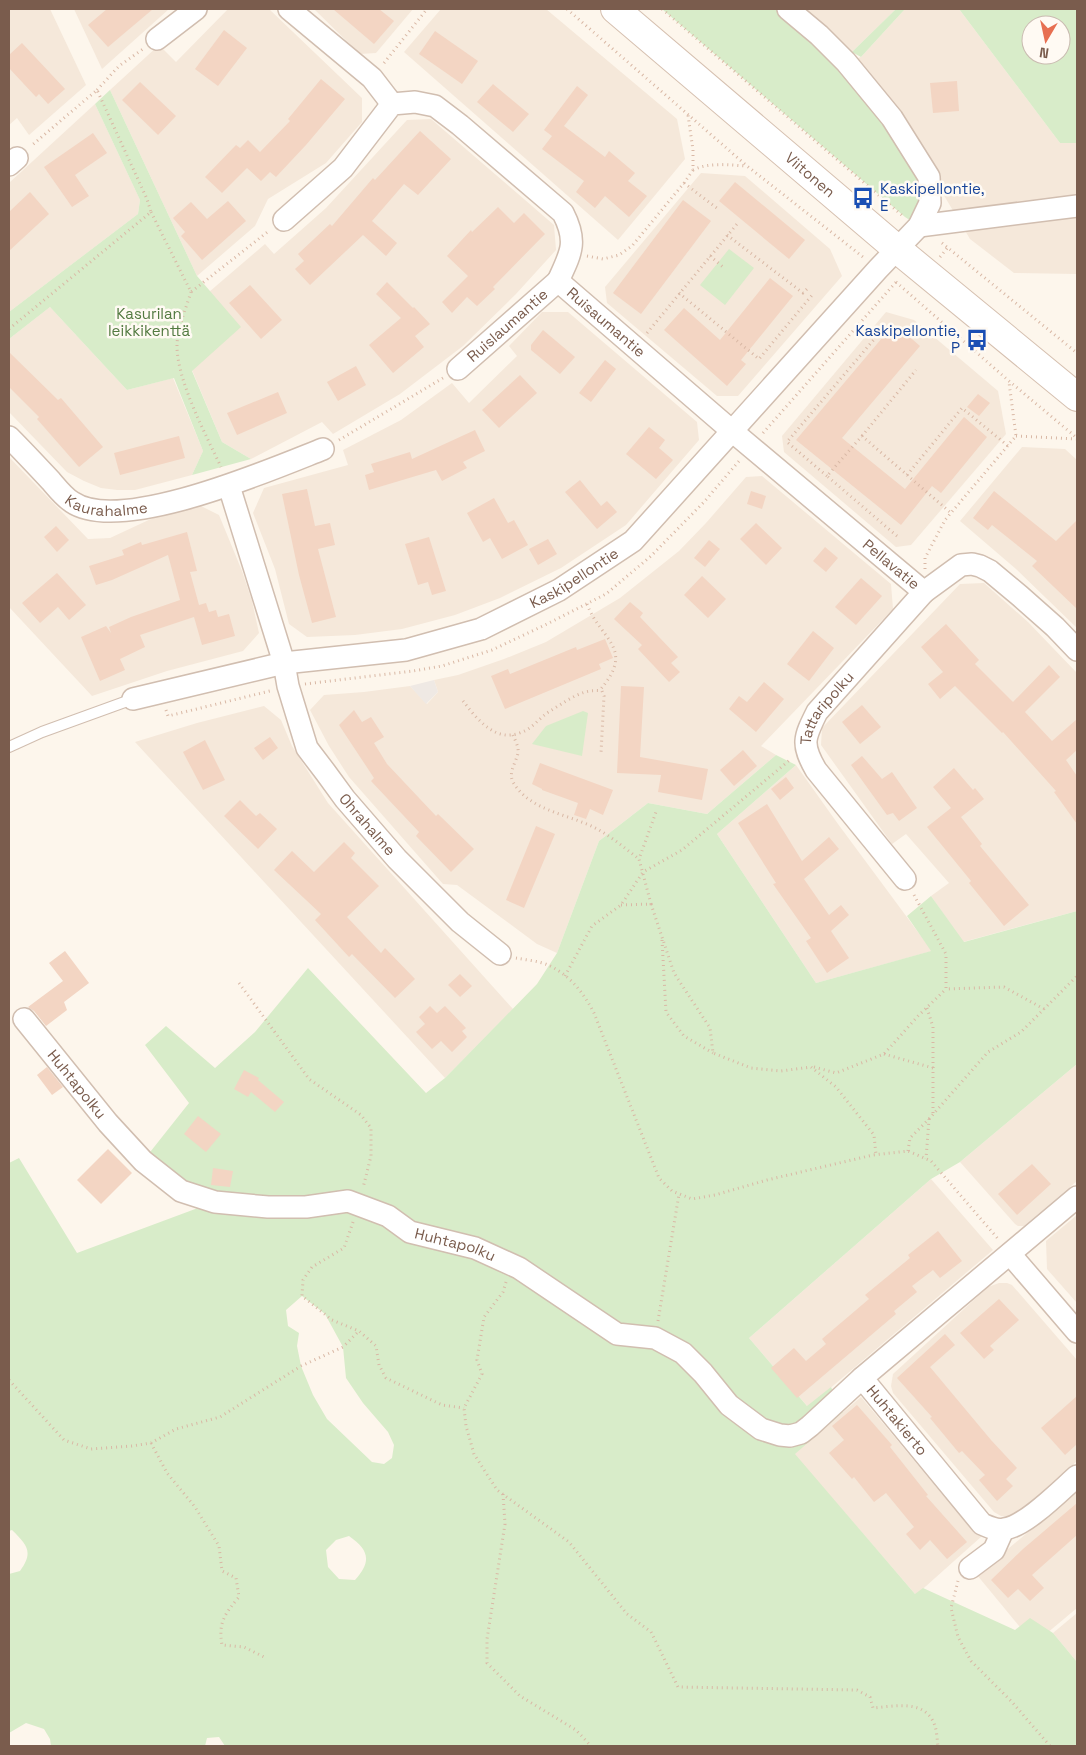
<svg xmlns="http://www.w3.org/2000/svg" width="1086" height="1755" viewBox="0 0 1086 1755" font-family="'Space Grotesk',sans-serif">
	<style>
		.residential { fill: #f5e8da }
		.industrial { fill: #efe9e4 }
		.green { fill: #d8ecc9; fill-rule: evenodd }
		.building { fill: #f3d5c3 }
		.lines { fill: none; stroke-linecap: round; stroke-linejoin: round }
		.lane-casing { stroke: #d1beb0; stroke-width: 12 }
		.street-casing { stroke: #d1beb0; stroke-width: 24 }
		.secondary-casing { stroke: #d6c0b0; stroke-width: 30 }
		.path { stroke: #d9b8a5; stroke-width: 3; stroke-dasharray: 1 4; stroke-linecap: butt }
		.lane { stroke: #fff; stroke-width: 10 }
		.street { stroke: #fff; stroke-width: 21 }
		.secondary { stroke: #fff; stroke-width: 28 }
		.labels { text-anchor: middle; stroke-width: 5; stroke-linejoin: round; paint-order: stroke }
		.street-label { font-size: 15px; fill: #7a5c4d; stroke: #fffaf3 }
		.transit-label { font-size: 15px; fill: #164399; stroke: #fffaf3; text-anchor: start }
		.park-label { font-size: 15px; fill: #537a41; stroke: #fffaf3 }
	</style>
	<rect width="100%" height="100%" fill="#fdf6ec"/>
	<!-- residential -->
	<g class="residential">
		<polygon points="9,9 50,9 86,85 29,135 17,118 9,125"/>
		<polygon points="74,9 169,9 102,69"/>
		<polygon points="228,9 269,9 362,98 362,122 326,163 268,199 255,226 197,276 110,90 159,45 176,62"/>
		<polygon points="314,9 413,9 376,53 360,54"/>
		<polygon points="441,9 546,9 677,119 685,159 618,240 404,52"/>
		<polygon points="788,9 896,9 852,52 834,50"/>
		<polygon points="905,9 959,9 1060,143 1077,143 1077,274 1014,273 970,239 912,142 846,62 861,57"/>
		<polygon points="95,104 140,200 138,214 9,312 9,183"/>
		<polygon points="431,119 554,225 556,250 516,294 463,346 400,394 333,434 322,422 251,459 222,442 192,370 240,327 209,292 265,244 274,254 326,208 407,120"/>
		<polygon points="701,173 745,176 830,249 842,276 738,396 717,396 607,303 605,287"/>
		<polygon points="50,307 127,390 173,378 203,451 192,475 135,490 117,490 101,488 84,481 67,472 9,412 9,339"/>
		<polygon points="542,312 568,312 697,422 699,440 626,525 561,568 500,598 455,615 402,629 355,635 307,637 289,624 275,569 253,513 264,488 348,465 343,450 401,420 452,383 469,403 517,356 509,346"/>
		<polygon points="886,312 914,320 998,391 1006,434 911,545 896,547 784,452 782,436"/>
		<polygon points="1022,447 1065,449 1077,460 1077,628 1016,569 960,521"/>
		<polygon points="9,457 88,539 110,538 153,518 199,505 219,515 242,571 252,601 259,633 243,651 167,671 92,696 9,607"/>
		<polygon points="762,476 891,584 893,609 761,746 776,755 707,814 648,803 599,841 557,953 537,944 457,885 443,884 349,777 329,746 310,710 324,695 364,692 410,686 427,704 438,692 434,680 458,675 504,659 546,642 620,598 679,551 706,523 746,477"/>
		<polygon points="984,583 1028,622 1077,673 1077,911 963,942 931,896 949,883 906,834 892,844 821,745 822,728 960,584"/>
		<polygon points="264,706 281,720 292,746 328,803 513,1009 445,1078 135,742 197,723"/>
		<polygon points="796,765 838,824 932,951 816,983 717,834"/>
		<polygon points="1077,1064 1077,1181 1024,1226 1018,1226 1015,1224 960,1162"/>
		<polygon points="931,1179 993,1250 808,1407 749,1338"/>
		<polygon points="1077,1215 1077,1303 1047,1269 1046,1241"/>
		<polygon points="999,1283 1007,1283 1012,1285 1077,1360 1077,1461 1018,1514 1010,1517 1001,1516 994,1512 893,1393 891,1386 893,1374 988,1287"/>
		<polygon points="861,1397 942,1494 982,1536 916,1595 794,1454"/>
		<polygon points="1077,1491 1077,1608 1034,1644 977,1575"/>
		<polygon points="1077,1613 1077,1662 1053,1633"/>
	</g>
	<!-- industrial -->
	<polygon class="industrial" points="434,680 438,692 426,704 410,686"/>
	<!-- green -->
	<g class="green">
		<polygon points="662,9 788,9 929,177 919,226 905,217"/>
		<polygon points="896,9 905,9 861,57 852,52"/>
		<path d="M959 9H1077V143H1060ZM1031 25H1061V55H1031Z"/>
		<polygon points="110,90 197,276 241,327 192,371 222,442 251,459 192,475 203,451 174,378 127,390 50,307 9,339 9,312 138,214 140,200 95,104"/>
		<polygon points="729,249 754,268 725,305 700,285"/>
		<polygon points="583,711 588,713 582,756 532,744 546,726"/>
		<path d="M776 755 796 765 717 834 816 983 931 951 907 916 931 896 964 942 1077 911V1064L960 1162 931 1179 749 1338 807 1406 831 1387 843 1412 795 1454 915 1594 923 1588 1015 1630 1030 1618 1053 1633 1077 1662V1746H225L219 1737 207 1738 205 1746H51L50 1739 44 1729 26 1723 9 1733V1735V1574L20 1571C34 1552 27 1545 12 1530L9 1531V1163L19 1158 77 1253 214 1202 143 1161 189 1103 145 1045 166 1026 215 1068 255 1032 308 968 426 1093 445 1078 537 984 557 953 599 841 648 803 707 814ZM302 1296 325 1314 343 1347 346 1378 363 1403 388 1432 394 1445 392 1458 384 1464 372 1462 327 1419 313 1395 301 1366 297 1346 299 1333 288 1326 286 1310ZM349 1536C369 1550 372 1561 355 1580L339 1579 328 1567 326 1550 336 1540Z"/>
	</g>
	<!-- building -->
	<g class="building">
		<polygon points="107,9 153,9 108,47 88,25"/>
		<polygon points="333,9 379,9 394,21 374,44"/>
		<polygon points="224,30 247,48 218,86 195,69"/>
		<polygon points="435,31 478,61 462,84 419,54"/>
		<polygon points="22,43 65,89 48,104 39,94 36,97 9,68 9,55"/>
		<polygon points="321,79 345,99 306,145 276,177 270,172 261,181 247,168 222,193 205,177 236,145 240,148 248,140 260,152 290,121 288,119"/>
		<polygon points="957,81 959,111 933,113 930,83"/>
		<polygon points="140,82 176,116 158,135 122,100"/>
		<polygon points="493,84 529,114 513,132 477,102"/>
		<polygon points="577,86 588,95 564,126 605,157 609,151 635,173 628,181 647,196 629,217 605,196 595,208 576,192 584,181 542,149 552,136 544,130"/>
		<polygon points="420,131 451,159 418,195 404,184 372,221 397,243 386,256 363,235 310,285 295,269 304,261 298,254 330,224 332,226 373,178 375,180"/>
		<polygon points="93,133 107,153 75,175 89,196 72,207 44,167"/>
		<polygon points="735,182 805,240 789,259 719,201"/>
		<polygon points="30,192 49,214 9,251 9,212"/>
		<polygon points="683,200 711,221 641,314 613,293"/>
		<polygon points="228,201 246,221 202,260 181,236 185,232 173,218 191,202 207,219"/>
		<polygon points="498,207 514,223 524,213 545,234 493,287 495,289 477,306 467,297 452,313 442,302 468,276 447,256 471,230 472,232"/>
		<polygon points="770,278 793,296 741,360 746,364 727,386 664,330 684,308 720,340"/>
		<polygon points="387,282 413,308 414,307 430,324 415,336 424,347 393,373 369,345 401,318 376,294"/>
		<polygon points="250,285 282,320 261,339 229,303"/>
		<polygon points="893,325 903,335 905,333 920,346 842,438 905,489 964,417 987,437 941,493 932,486 901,525 796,440"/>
		<polygon points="543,330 575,357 560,374 531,350 531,345"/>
		<polygon points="9,352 58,400 61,398 103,447 79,467 37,419 39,417 9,387"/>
		<polygon points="605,360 616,369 591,402 579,393"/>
		<polygon points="356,366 366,385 338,401 327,382"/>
		<polygon points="520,375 537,393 499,428 482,410"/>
		<polygon points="278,392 287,413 237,435 227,413"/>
		<polygon points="978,394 990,403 979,416 967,407"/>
		<polygon points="649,427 665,440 659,448 673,460 656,479 626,454"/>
		<polygon points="475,430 485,451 463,462 467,468 442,481 436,470 369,490 365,475 374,472 371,464 410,452 412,459"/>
		<polygon points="179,436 185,458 120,475 114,453"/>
		<polygon points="580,480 601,506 607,501 617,512 597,529 565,492"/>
		<polygon points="307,489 315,526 330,523 335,545 318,549 336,617 312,623 299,575 282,494"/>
		<polygon points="751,491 766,496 762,509 747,504"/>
		<polygon points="994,491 1056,541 1077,520 1077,609 1032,566 1037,561 992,525 988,530 973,518"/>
		<polygon points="494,498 508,523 514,520 528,545 502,559 490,538 483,542 467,513"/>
		<polygon points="756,523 782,548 766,565 740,539"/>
		<polygon points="56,526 69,540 57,552 44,537"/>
		<polygon points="187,532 197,571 190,572 199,605 206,603 209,612 216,610 218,617 229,614 235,636 202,645 194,617 140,635 145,647 120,659 125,670 100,681 81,637 106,626 111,633 109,627 131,617 180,600 168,555 112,580 96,585 89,566 124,555 122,550 141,542 142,545"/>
		<polygon points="429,537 446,591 432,595 428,582 418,585 405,544"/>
		<polygon points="548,539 557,554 538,565 529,549"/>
		<polygon points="709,540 720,549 705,567 694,558"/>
		<polygon points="825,547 838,558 826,572 813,561"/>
		<polygon points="57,573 86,605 69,620 58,607 40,623 22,603"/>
		<polygon points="702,576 726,599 708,618 684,595"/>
		<polygon points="861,578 882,596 856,625 835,607"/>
		<polygon points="630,602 643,613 640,617 678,657 671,663 680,672 669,682 638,649 642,645 614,619"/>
		<polygon points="946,624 979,660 975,664 1013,702 1049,665 1060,677 1025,712 1052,741 1077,719 1077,750 1066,760 1077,776 1077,824 1054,792 1056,791 1003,732 1002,733 955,686 940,699 928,684 943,672 921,647"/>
		<polygon points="813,631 834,648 809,681 787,664"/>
		<polygon points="605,639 613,658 599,664 601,669 505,709 491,676 508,669 510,674 576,647 577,650"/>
		<polygon points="764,682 784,699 756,732 729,709 739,696 747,702"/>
		<polygon points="621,686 644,687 640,757 708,769 702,800 658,792 661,775 617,773"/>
		<polygon points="862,705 881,727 860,744 842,722"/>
		<polygon points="354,710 362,722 371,717 384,737 374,743 387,764 436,816 438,814 474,849 451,872 416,836 419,832 371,781 374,778 339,725"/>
		<polygon points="270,737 278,748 263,760 254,748"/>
		<polygon points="205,740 225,780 203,790 183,752"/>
		<polygon points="743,750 757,766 734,786 720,770"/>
		<polygon points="862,756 882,779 892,772 917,808 899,821 893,813 887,815 851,765"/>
		<polygon points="540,763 613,790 603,815 590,809 586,819 574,815 578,803 542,790 542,789 532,784"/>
		<polygon points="954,768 973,790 975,788 984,799 961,817 982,844 980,846 1029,905 1004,926 969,883 971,881 927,827 951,808 933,787"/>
		<polygon points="786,777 794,788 780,800 771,789"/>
		<polygon points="240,800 256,816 260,813 277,829 258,849 224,816"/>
		<polygon points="767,804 802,861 829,837 839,849 804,879 829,915 841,905 849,915 831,931 849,958 827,973 806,941 811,938 773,884 776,883 738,823"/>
		<polygon points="536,826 555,834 524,908 506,900"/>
		<polygon points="344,842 355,853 351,858 379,886 347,917 381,953 385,948 415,979 395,998 352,954 349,957 315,920 321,914 274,870 292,851 314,872"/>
		<polygon points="65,951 89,983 64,1002 67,1010 46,1026 34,1011 28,1007 63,981 49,963"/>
		<polygon points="460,974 472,986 460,997 448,985"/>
		<polygon points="430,1006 437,1013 445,1006 466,1028 462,1031 467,1037 452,1052 441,1041 432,1049 416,1032 425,1024 419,1017"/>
		<polygon points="47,1067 63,1087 52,1095 37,1075"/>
		<polygon points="244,1070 259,1078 258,1080 284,1102 275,1112 251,1092 248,1097 234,1089"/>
		<polygon points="198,1116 221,1134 206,1152 184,1134"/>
		<polygon points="108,1149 132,1173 101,1204 77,1180"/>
		<polygon points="1032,1164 1051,1184 1017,1215 998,1194"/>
		<polygon points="213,1168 233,1171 230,1187 211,1185"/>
		<polygon points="938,1231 962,1261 940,1278 933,1270 912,1286 917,1292 894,1311 896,1314 797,1398 771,1368 794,1348 806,1361 826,1344 822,1339 869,1299 865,1295 910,1258 908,1255"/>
		<polygon points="999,1299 1019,1320 990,1346 994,1350 984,1359 960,1333"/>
		<polygon points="945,1334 955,1345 930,1367 991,1440 1017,1468 1006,1479 1013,1486 997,1501 979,1480 985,1475 962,1451 959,1453 930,1418 932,1417 897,1378"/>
		<polygon points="1077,1396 1077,1444 1065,1455 1041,1428"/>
		<polygon points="857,1405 892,1445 890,1447 928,1495 926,1496 967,1542 947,1559 930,1540 920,1550 906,1534 914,1527 886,1493 874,1502 854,1477 852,1479 829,1453 844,1440 832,1426"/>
		<polygon points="1077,1503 1077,1535 1032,1575 1044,1588 1030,1601 1018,1589 1008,1598 991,1580 1023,1549"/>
	</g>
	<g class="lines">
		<!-- lane casing -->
		<g class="lane-casing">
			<polyline id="lane" points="9,747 42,732 133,699"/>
		</g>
		<!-- street casing -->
		<g class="street-casing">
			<g id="street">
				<polyline points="289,9 372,78 392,104"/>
				<polyline points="157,39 196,9"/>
				<polyline points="9,165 17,158"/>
				<path id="s1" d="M284 220 343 168 392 104 415 102 435 106 460 125 563 213C578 242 571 253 558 281L732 431 924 592 961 565 972 564 980 566 990 571 1020 596 1055 627 1077 650"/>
				<polyline points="919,226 1077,206"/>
				<path id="s2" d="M458 369 558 281"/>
				<path id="s3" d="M9 437C23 451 37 466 51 481 57 488 64 497 72 502 120 535 272 469 323 449"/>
				<path id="s4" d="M229 486 284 663 288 686 307 748 326 773 345 799 397 859 460 922 500 954"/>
				<path id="s5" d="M133 699 284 663 406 650 481 629 559 590 633 541 878 269 919 226 930 203 929 177 892 118 846 62 819 35 788 9"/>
				<path id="s6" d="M905 879 816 770C801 744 804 738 817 712L924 592"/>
				<path id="s7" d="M24 1019 108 1123 143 1161 181 1191 215 1202 268 1207H306L348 1201 388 1216 410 1232 475 1248 519 1268 617 1334 655 1338 683 1353 703 1373 729 1405 761 1429 780 1435 790 1436 801 1433 810 1426 862 1378"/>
				<path id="s8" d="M1077 1197 862 1378 982 1524C989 1527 997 1531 1004 1529 1025 1527 1061 1490 1077 1476"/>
				<polyline points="1010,1254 1077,1332"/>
				<polyline points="970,1568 994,1550 1003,1530"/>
			</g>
		</g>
		<!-- secondary casing -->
		<g class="secondary-casing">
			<g id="secondary">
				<path id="s9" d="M615 9 897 249 1077 397"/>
			</g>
		</g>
		<!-- path -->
		<g class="path">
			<polyline points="567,9 747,166 863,257"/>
			<polyline points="662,9 904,217"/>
			<polyline points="384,63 427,9"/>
			<polyline points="97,90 119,66 143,49"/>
			<path d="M693 170C709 162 729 165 746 166"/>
			<polyline points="684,183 718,209"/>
			<polyline points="151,212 191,292 270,230"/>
			<polyline points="727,235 803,293 807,289"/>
			<polyline points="942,243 1077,353"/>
			<polyline points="587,256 603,259 619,255 632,246 684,183 693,170 693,150 688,115"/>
			<polyline points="710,256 724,268"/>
			<polyline points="940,257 948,247"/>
			<polyline points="896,282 1009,381 1077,438"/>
			<path d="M191 292C186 308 178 327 177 344 176 379 206 435 221 467"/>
			<polyline points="679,293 759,359 813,294"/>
			<polyline points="9,329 151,212 147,199 97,90 31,146"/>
			<polyline points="647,333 737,224"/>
			<polyline points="763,433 896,282"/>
			<polyline points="862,436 916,370"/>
			<polyline points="1016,436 1077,439"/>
			<polyline points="339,440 443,378"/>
			<polyline points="907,475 962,408 1008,446"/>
			<polyline points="827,476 787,442 876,337"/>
			<polyline points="897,536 827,476 862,436 951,513"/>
			<polyline points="925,569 925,558 945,520 1016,436 1009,382"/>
			<path d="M587 604C600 640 637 648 599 691"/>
			<polyline points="305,684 413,671 442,666 492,650 547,624 606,594 651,556 704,502 739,461"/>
			<path d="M463 701C477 719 496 744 522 732 531 729 539 719 547 713 553 709 560 705 566 701 578 694 588 689 602 691L604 696 601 753"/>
			<polyline points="166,710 168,716 270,691"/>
			<path d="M513 735C515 740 519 747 518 753 516 763 508 772 513 782 530 812 571 814 599 830 613 838 626 849 639 859"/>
			<polyline points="914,895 946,954 946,989 1004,987 1044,1009"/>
			<polyline points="651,904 674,973 710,1028 713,1053 751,1068 781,1071 811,1067 836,1087 874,1135 876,1155"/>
			<polyline points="621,905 651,904 639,859 656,812"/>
			<polyline points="662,940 666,1012 684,1036 713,1053"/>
			<path d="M516 958C526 960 539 961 548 965 570 975 583 992 594 1013L659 1178 672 1191 692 1199 715 1195 767 1180 873 1155 908 1151 931 1161 999 1240"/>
			<polyline points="565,976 592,926 621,905 643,872 682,850 791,759"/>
			<polyline points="239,983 309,1079 361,1115 371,1128 371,1156 363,1188"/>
			<polyline points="927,1008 933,1027 933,1068"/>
			<polyline points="884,1054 933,1068 933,1114"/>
			<polyline points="814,1067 836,1073 884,1054 918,1016 946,989"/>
			<polyline points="929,1119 988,1052 1021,1032 1077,976"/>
			<polyline points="908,1151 910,1138 929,1119 926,1159"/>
			<polyline points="353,1222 344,1248 312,1267 303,1280 302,1296 332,1320 359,1331 376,1346 379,1365 386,1378 442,1405 464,1408"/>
			<path d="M506 1282 503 1292 484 1317 477 1360 482 1374 464 1408 466 1426 474 1454 497 1490 569 1542 627 1614 651 1632 678 1687 857 1690 870 1697 873 1708C896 1706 926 1699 935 1726 937 1732 937 1740 938 1746"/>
			<polyline points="658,1321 679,1194"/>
			<polyline points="9,1380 64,1440 91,1449 132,1446 151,1443 176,1429 220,1417 301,1366 343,1347 359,1331"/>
			<path d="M151 1443 167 1473 195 1507 219 1546 222 1571 236 1578 239 1597C225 1614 218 1622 222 1645L244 1647 264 1657"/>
			<polyline points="503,1494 505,1524 487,1639 487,1663 520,1696 576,1730 591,1746"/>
			<polyline points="958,1581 951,1608 958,1637 971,1661 1012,1702 1050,1746"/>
		</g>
		<!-- lane -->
		<use href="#lane" class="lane"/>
		<!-- street -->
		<use href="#street" class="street"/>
		<!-- secondary -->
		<use href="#secondary" class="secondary"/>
	</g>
	<!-- icons -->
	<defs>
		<g id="bus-bare" transform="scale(1.725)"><path d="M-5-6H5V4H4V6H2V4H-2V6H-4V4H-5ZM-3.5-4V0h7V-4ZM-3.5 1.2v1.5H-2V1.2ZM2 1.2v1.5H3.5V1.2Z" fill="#1a4fb4" stroke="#fffaf3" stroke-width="2.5" paint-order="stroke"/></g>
	</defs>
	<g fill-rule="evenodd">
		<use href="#bus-bare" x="863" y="198"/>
		<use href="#bus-bare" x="977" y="340"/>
	</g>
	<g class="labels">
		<!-- street labels -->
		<g class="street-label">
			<text dy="5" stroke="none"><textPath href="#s9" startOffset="256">Viitonen</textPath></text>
			<text dy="5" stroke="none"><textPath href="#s1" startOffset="505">Ruisaumantie</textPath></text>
			<text dy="5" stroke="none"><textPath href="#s2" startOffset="66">Ruislaumantie</textPath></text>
			<text dy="5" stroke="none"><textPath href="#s3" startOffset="126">Kaurahalme</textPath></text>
			<text dy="5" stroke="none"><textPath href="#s1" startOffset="879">Pellavatie</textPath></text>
			<text dy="5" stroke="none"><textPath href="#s5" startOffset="462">Kaskipellontie</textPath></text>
			<text dy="5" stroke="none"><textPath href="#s6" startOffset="211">Tattaripolku</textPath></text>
			<text dy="5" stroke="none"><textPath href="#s4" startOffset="371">Ohrahalme</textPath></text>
			<text dy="5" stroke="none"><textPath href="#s7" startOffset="84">Huhtapolku</textPath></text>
			<text dy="5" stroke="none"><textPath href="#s7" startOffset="520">Huhtapolku</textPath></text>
			<text dy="5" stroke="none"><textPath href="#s8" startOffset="336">Huhtakierto</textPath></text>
		</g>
		<!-- transit labels -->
		<g class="transit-label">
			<text x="880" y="194">Kaskipellontie,<tspan x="880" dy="17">E</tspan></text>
			<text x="960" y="336" text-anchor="end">Kaskipellontie,<tspan x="960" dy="17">P</tspan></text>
		</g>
		<!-- park labels -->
		<g class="park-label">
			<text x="149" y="319">Kasurilan<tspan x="149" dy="17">leikkikenttä</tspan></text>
		</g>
	</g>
	<!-- border -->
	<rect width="1086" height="1755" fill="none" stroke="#7a5c4d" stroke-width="20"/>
	<!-- north arrow -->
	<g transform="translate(1046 40) rotate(189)"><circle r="24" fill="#fffaf3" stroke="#cabbb1"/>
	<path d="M0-4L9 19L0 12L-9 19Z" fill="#e76f51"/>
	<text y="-8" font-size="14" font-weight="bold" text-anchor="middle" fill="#7a5c4d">N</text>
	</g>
</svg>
